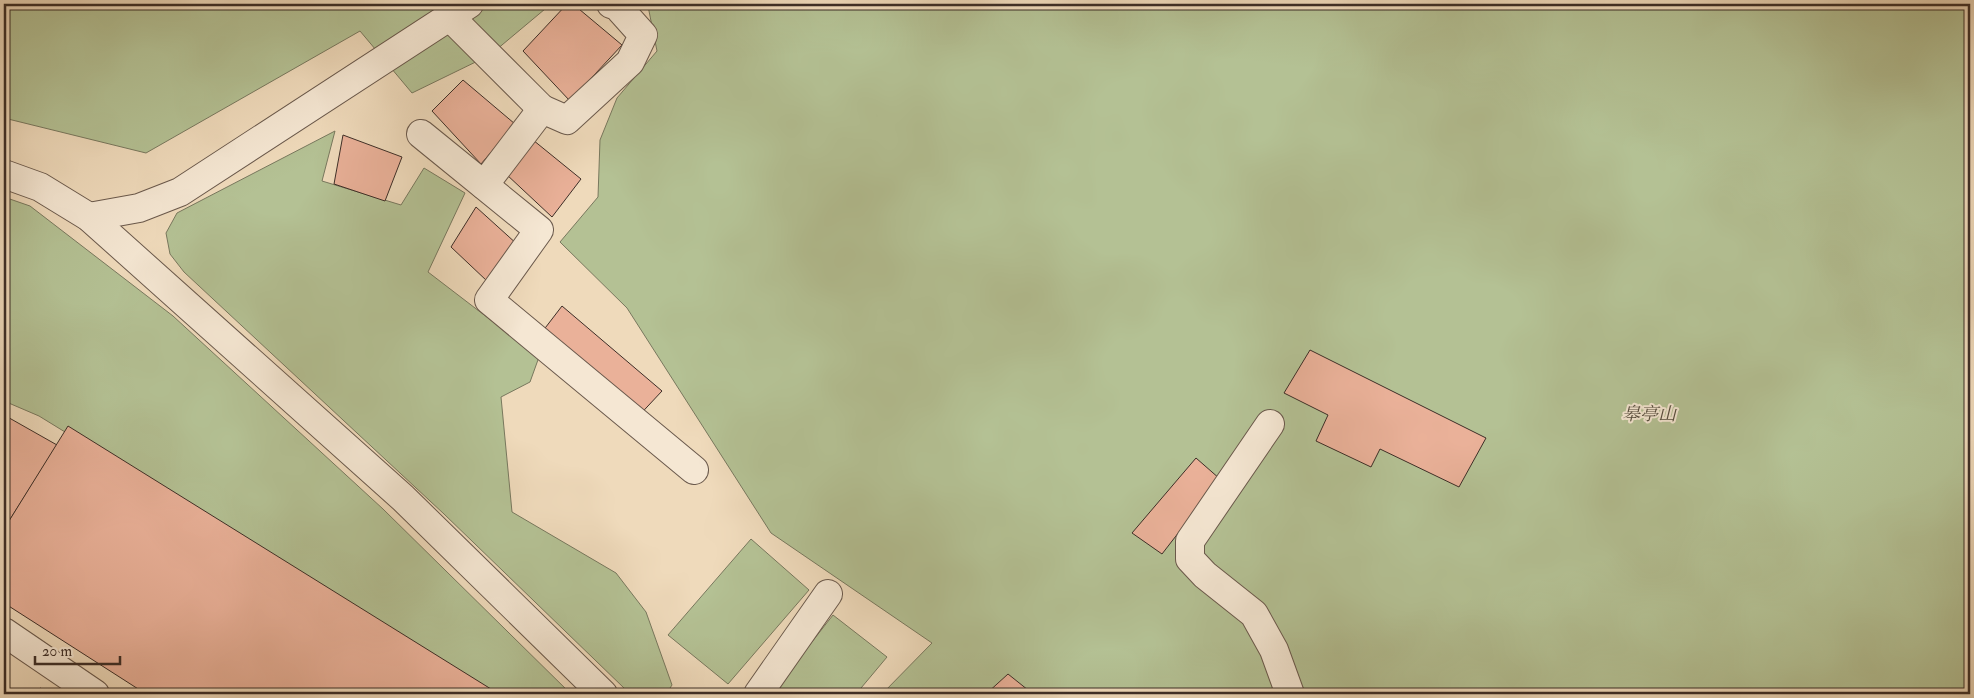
<svg xmlns="http://www.w3.org/2000/svg" width="1974" height="698" viewBox="0 0 1974 698" font-family="'IM FELL Double Pica','Noto Serif SC',serif">
	<style>
		.green { fill: #b4c194; stroke: #78785e }
		.building { fill: #eab199; stroke: #3d2e27 }
		.lines { fill: none; stroke-linecap: round; stroke-linejoin: round }
		.minor-casing { stroke: #6a594c; stroke-width: 30 }
		.minor { stroke: #f5e7d3; stroke-width: 28 }
		.labels { text-anchor: middle; stroke-width: 4; stroke-linejoin: round; paint-order: stroke }
		.park-label { font-size: 18px; font-style: italic; fill: #554b3d; stroke: #f5e7d3 }
	</style>
	<rect width="100%" height="100%" fill="#efdabb"/>
	<filter id="stains"><feTurbulence type="fractalNoise" baseFrequency=".004" numOctaves="4"/><feColorMatrix values="0 0 0 0 .2 0 0 0 0 .09 0 0 0 0 .02 0 0 0 .5 -.17"/></filter>
	<radialGradient id="worn" r=".72"><stop offset=".6" stop-color="#630" stop-opacity="0"/><stop offset="1" stop-color="#630" stop-opacity=".3"/></radialGradient>
	<!-- green -->
	<g class="green">
		<polygon points="4,4 551,4 490,55 412,93 360,31 146,153 4,118"/>
		<polygon points="644,4 1970,4 1970,694 882,694 932,643 771,533 627,308 560,242 598,197 600,140 617,98 657,51 648,6"/>
		<polygon points="335,131 322,181 401,205 424,168 465,193 428,272 539,357 530,382 501,397 512,512 616,573 646,612 672,685 666,694 637,694 625,689 444,514 184,272 170,254 166,233 177,213"/>
		<polygon points="4,197 30,206 173,316 383,509 571,694 491,694 39,416 4,401"/>
		<polygon points="751,539 809,590 728,684 668,635"/>
		<polygon points="833,615 887,657 856,694 771,694"/>
	</g>
	<!-- building -->
	<g class="building">
		<polygon points="567,4 573,4 622,45 570,101 523,51"/>
		<polygon points="463,80 515,124 481,164 432,111"/>
		<polygon points="343,135 402,157 385,201 334,184"/>
		<polygon points="533,140 581,179 552,217 506,174"/>
		<polygon points="476,207 518,245 487,281 451,247"/>
		<polygon points="562,306 662,391 633,422 539,336"/>
		<polygon points="1310,350 1486,438 1459,487 1380,449 1371,467 1316,441 1328,415 1284,393"/>
		<polygon points="4,415 57,445 4,529"/>
		<polygon points="68,426 499,694 146,694 4,603 4,529"/>
		<polygon points="1196,458 1220,479 1162,554 1132,533"/>
		<polygon points="1008,674 1033,694 986,694"/>
		<polygon points="41,688 44,694 25,694"/>
	</g>
	<g class="lines">
		<!-- minor casing -->
		<g class="minor-casing">
			<g id="minor">
				<polyline points="450,17 542,109"/>
				<polyline points="421,134 539,230 489,300 694,470"/>
				<polyline points="4,174 40,187 89,217 403,498 603,694"/>
				<polyline points="484,185 542,109 567,120 630,62 643,35 617,6 611,4"/>
				<polyline points="89,217 139,208 180,192 469,4"/>
				<polyline points="1270,424 1190,541 1190,559 1205,575 1254,614 1274,650 1290,694"/>
				<polyline points="4,632 95,694"/>
				<polyline points="758,694 828,594"/>
			</g>
		</g>
		<!-- minor -->
		<use href="#minor" class="minor"/>
	</g>
	<g class="labels">
		<!-- park labels -->
		<g class="park-label">
			<text x="1649" y="420">皋亭山</text>
		</g>
	</g>
	<!-- margin -->
	<rect width="1974" height="698" fill="none" stroke="#efdabb" stroke-width="20"/>
	<rect x="5" y="5" width="1964" height="688" fill="none" stroke="#3d2e27" stroke-width="2.5"/>
	<rect x="10" y="10" width="1954" height="678" fill="none" stroke="#3d2e27"/>
	<!-- scale -->
	<path d="M35 656v8h85v-8" fill="none" stroke="#3d2e27" stroke-width="2.5"/>
	<text x="42" y="656" font-size="15" fill="#3d2e27" stroke="#f5e7d3" stroke-width="4" paint-order="stroke">20 m</text>
	<rect width="100%" height="100%" filter="url(#stains)"/>
	<rect width="100%" height="100%" fill="url(#worn)"/>
</svg>
